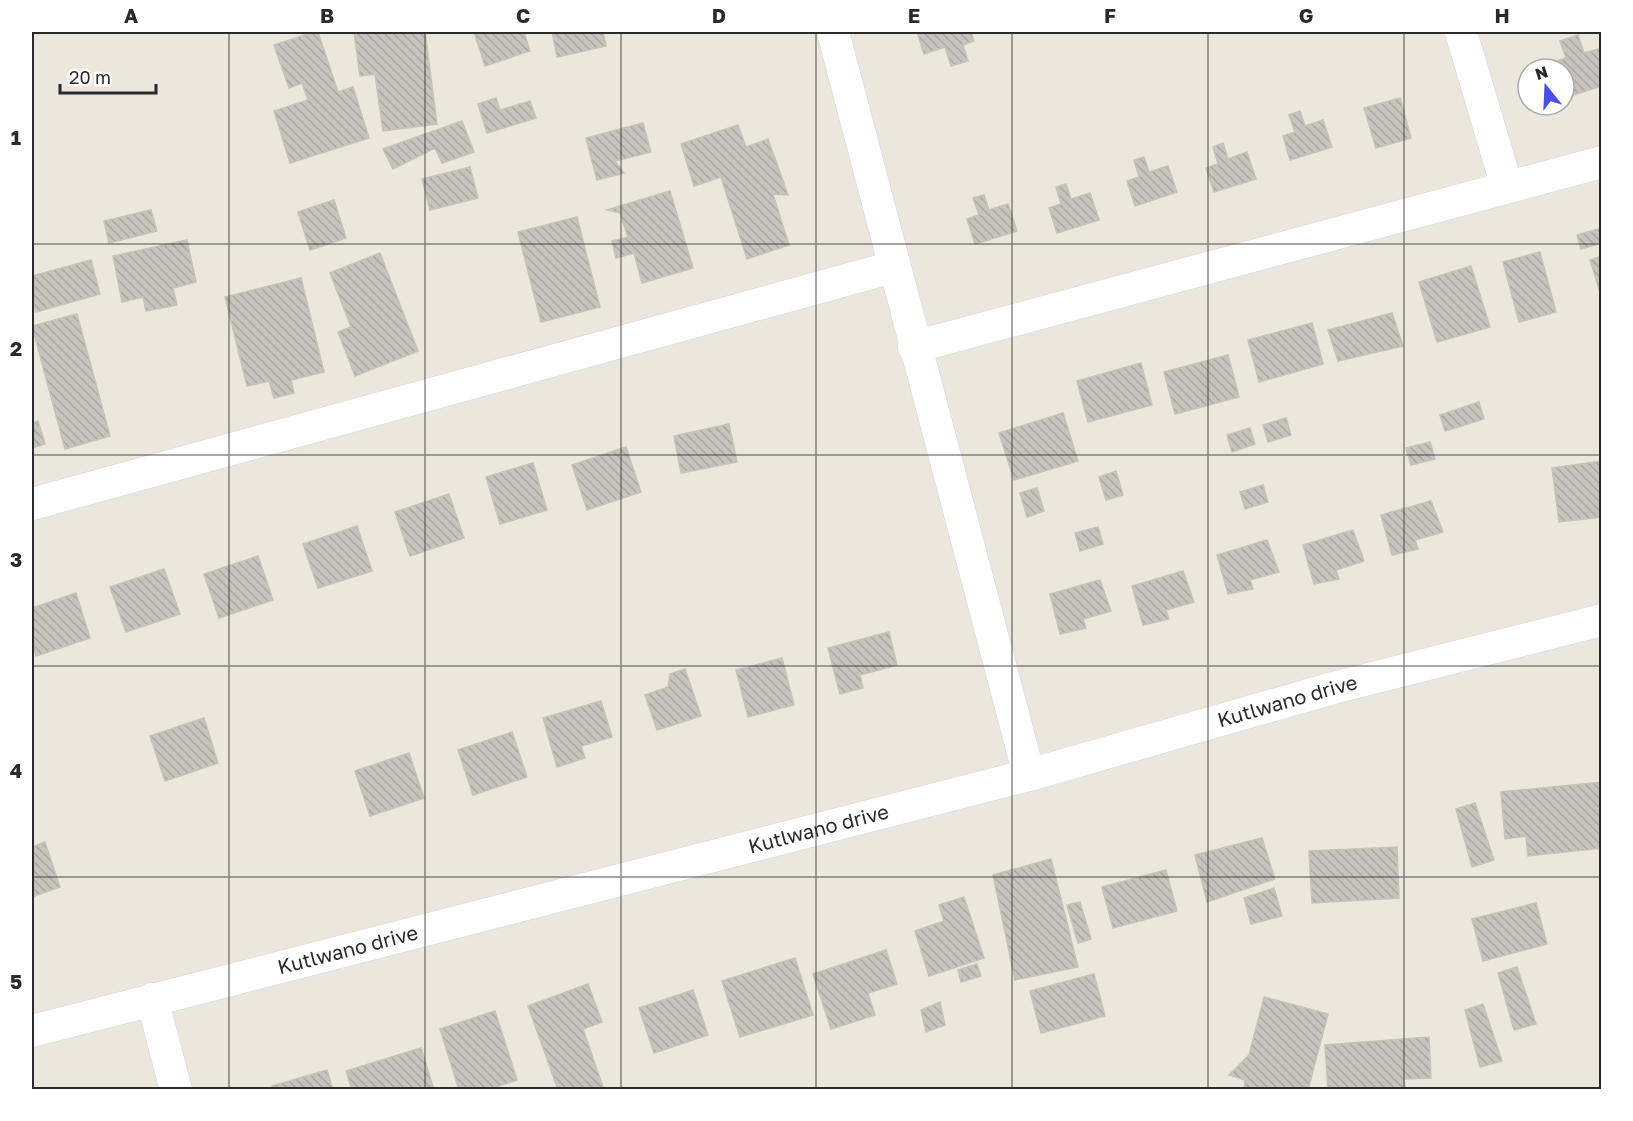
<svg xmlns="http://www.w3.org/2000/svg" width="1633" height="1121" viewBox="0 0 1633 1121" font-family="'Golos Text',sans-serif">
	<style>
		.building { fill: url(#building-back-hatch); stroke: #c6c3b6; stroke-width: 1.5 }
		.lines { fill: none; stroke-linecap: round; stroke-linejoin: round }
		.minor-casing { stroke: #d2d3e1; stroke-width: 33 }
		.minor { stroke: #fff; stroke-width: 32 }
		.grid { fill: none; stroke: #2a2a2a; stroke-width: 1.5; stroke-opacity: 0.55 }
		.labels { text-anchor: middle; stroke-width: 6; stroke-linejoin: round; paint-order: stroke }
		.street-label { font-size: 20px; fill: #2a2a2a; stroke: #fff }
		.neatline { fill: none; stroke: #2a2a2a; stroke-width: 2 }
		.grid-label { font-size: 20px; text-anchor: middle; font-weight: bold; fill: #2a2a2a }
	</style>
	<defs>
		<pattern id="building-back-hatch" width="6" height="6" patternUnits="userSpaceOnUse" patternTransform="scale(1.5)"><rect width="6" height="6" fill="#c6c3bc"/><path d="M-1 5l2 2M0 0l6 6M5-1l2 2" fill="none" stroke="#aaa8a2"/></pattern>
	</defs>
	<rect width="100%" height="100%" fill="#ebe7dc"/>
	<!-- building -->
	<g class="building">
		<polygon points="314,32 318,32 338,92 353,87 369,138 290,163 274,111 308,100 302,83 289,88 274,45"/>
		<polygon points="354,32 425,32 437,124 383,131 375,74 360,76"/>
		<polygon points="474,32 524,32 530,51 485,66"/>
		<polygon points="552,32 603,32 606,46 557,57"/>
		<polygon points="917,32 971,32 974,41 963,45 968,61 951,66 945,47 924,54"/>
		<polygon points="1578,35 1584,53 1602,48 1602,86 1564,98 1564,69 1549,69 1548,64 1566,58 1560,41"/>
		<polygon points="496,98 500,110 530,101 536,118 487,133 478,104"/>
		<polygon points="1400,98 1411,138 1376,148 1364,108"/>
		<polygon points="1300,111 1305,126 1323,120 1332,147 1290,160 1283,136 1295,132 1289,115"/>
		<polygon points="462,121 474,152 442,163 435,148 393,169 383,149"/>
		<polygon points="643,123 651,152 615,161 624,173 597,180 586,138"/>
		<polygon points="738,125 746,147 768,139 788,195 773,194 789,245 747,259 721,177 694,186 681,144"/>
		<polygon points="1223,143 1228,159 1247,152 1256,179 1214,192 1206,168 1218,164 1213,147"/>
		<polygon points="1144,157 1149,172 1168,166 1177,192 1135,206 1127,181 1139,177 1134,160"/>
		<polygon points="470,167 478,198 430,210 422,179"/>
		<polygon points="1066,184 1071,199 1090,193 1099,220 1057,233 1049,208 1061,204 1056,187"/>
		<polygon points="670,191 693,268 642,283 634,253 616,258 612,241 628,237 620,213 607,210"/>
		<polygon points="984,195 989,210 1008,204 1017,231 975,244 967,219 979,215 973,198"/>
		<polygon points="334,200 346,238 310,250 298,212"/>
		<polygon points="151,210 157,231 109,243 104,221"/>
		<polygon points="577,217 600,307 541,322 518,232"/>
		<polygon points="1602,228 1602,243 1581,249 1577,235"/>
		<polygon points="187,240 196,282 173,288 177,305 146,311 143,297 122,302 113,256"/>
		<polygon points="1540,252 1556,312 1519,322 1503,262"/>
		<polygon points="380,253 418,351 355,376 338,332 351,327 330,273"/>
		<polygon points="1602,256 1602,299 1590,260"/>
		<polygon points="91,260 100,294 36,312 32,296 32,276"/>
		<polygon points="1471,266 1490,327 1437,342 1419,282"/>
		<polygon points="301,278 324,372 291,380 294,393 274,398 269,381 247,386 225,297"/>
		<polygon points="1392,313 1403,346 1338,361 1328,330"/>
		<polygon points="77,314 110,436 65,449 32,326"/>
		<polygon points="1312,323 1323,364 1259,382 1248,340"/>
		<polygon points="1228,355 1239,397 1175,414 1164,372"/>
		<polygon points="1141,363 1152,405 1088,422 1077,381"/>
		<polygon points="1479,402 1484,419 1445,431 1440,415"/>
		<polygon points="1063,413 1078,461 1014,480 999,433"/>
		<polygon points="1286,418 1291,435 1268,442 1263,425"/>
		<polygon points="38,421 45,444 32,448 32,423"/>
		<polygon points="729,424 737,462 681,473 674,436"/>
		<polygon points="1250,428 1255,444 1232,452 1227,435"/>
		<polygon points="1430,442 1435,459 1411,465 1406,448"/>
		<polygon points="626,447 641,492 587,510 572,465"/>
		<polygon points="1602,461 1602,517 1559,522 1552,468"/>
		<polygon points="533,463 547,510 500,524 486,477"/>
		<polygon points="1116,471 1123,495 1106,500 1099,477"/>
		<polygon points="1263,485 1268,502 1245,509 1240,492"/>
		<polygon points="1037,488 1044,511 1027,517 1020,493"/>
		<polygon points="449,494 464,538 410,556 395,512"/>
		<polygon points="1431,501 1443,532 1415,540 1418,549 1392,555 1381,515"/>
		<polygon points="357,526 372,571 318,588 303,544"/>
		<polygon points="1098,527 1103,544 1080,551 1075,533"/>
		<polygon points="1353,530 1364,561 1336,570 1339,579 1314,584 1303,545"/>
		<polygon points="1267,540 1279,572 1250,580 1253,589 1228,594 1217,555"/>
		<polygon points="258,556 273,600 219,618 204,574"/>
		<polygon points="164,569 180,614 126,632 110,587"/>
		<polygon points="1183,571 1194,602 1166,610 1169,619 1143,625 1132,586"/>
		<polygon points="1100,580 1111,611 1083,619 1086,628 1060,634 1050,594"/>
		<polygon points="76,593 90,638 36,656 32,642 32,608"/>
		<polygon points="889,632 897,665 860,675 863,688 840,694 828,648"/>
		<polygon points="782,658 794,705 748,717 736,670"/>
		<polygon points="685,669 701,716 657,730 645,695 668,687 670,674"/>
		<polygon points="601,701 612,737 581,746 585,758 557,767 543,718"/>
		<polygon points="204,718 218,763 165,781 150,736"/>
		<polygon points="512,732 527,777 473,795 458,750"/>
		<polygon points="409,753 424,798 370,816 355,771"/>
		<polygon points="1602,782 1602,848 1528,856 1526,836 1505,839 1501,792"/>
		<polygon points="1475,803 1494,860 1472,867 1456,809"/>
		<polygon points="1262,838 1275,879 1207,902 1195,855"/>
		<polygon points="45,842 60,887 32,897 32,847"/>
		<polygon points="1397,847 1399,898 1312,903 1309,851"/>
		<polygon points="1051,859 1078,967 1015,980 993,875"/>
		<polygon points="1166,870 1177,911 1113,928 1102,887"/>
		<polygon points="1274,888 1282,916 1251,924 1244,898"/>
		<polygon points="964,897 984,958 929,976 915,931 944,921 939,905"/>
		<polygon points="1080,902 1091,939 1078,943 1067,905"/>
		<polygon points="1536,903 1547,944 1483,961 1472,919"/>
		<polygon points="886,950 897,984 868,993 875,1015 831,1029 813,974"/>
		<polygon points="795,958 813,1015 740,1037 722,981"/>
		<polygon points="977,964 981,976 961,982 958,970"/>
		<polygon points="1517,967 1536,1024 1514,1030 1498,973"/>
		<polygon points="1094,974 1105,1016 1041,1033 1030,991"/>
		<polygon points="588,984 602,1022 583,1029 604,1090 558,1090 528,1006"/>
		<polygon points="693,990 708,1035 654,1053 639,1008"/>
		<polygon points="1264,997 1328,1014 1308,1090 1244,1090 1245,1080 1229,1075 1249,1055"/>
		<polygon points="940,1002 945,1025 926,1032 921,1010"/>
		<polygon points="1483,1004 1502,1061 1480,1067 1465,1010"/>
		<polygon points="495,1011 517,1080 487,1090 459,1090 440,1029"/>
		<polygon points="1429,1037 1431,1078 1404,1079 1405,1090 1328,1090 1325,1045"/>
		<polygon points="421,1048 434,1090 352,1090 346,1071"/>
		<polygon points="327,1070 333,1090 273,1090 272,1086"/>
	</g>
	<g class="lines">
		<!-- minor casing -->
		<g class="minor-casing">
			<g id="minor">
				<polyline points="833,32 1029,775"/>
				<polyline points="1461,32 1507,187"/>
				<polyline points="914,347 1602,162"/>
				<polyline points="32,504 893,267"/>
				<polyline points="152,999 176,1090"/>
				<path id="s1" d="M32 1031 1029 775 1333 688 1602 620"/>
			</g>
		</g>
		<!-- minor -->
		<use href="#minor" class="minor"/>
	</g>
	<!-- grid -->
	<path class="grid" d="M229 32V1090M425 32V1090M621 32V1090M816 32V1090M1012 32V1090M1208 32V1090M1404 32V1090M32 244H1602M32 455H1602M32 666H1602M32 877H1602"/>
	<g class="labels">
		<!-- street labels -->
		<g class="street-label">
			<text dy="7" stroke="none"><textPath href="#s1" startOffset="1298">Kutlwano drive</textPath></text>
			<text dy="7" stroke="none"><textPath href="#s1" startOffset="812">Kutlwano drive</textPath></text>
			<text dy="7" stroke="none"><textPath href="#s1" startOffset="326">Kutlwano drive</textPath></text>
		</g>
	</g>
	<!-- border -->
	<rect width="1633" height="1121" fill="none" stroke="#ffffff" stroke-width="66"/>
	<!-- north arrow -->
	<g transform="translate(1546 87) rotate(342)"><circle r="28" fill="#ffffff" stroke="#aaaaaa" stroke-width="1.5"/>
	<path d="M0-4.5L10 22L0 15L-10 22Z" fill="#4750ee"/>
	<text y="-9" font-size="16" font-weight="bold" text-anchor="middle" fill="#2a2a2a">N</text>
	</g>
	<!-- scale -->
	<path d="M60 84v9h96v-9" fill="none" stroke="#2a2a2a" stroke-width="3"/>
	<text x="69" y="84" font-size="18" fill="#2a2a2a" stroke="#ffffff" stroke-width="4.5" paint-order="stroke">20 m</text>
	<rect x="33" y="33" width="1567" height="1055" class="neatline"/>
	<g class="grid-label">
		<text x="131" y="23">A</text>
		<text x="327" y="23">B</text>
		<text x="523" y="23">C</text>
		<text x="719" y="23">D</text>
		<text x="914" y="23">E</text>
		<text x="1110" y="23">F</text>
		<text x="1306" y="23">G</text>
		<text x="1502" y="23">H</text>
		<text x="16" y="145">1</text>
		<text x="16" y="356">2</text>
		<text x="16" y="567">3</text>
		<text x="16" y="778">4</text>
		<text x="16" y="989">5</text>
	</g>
</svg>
